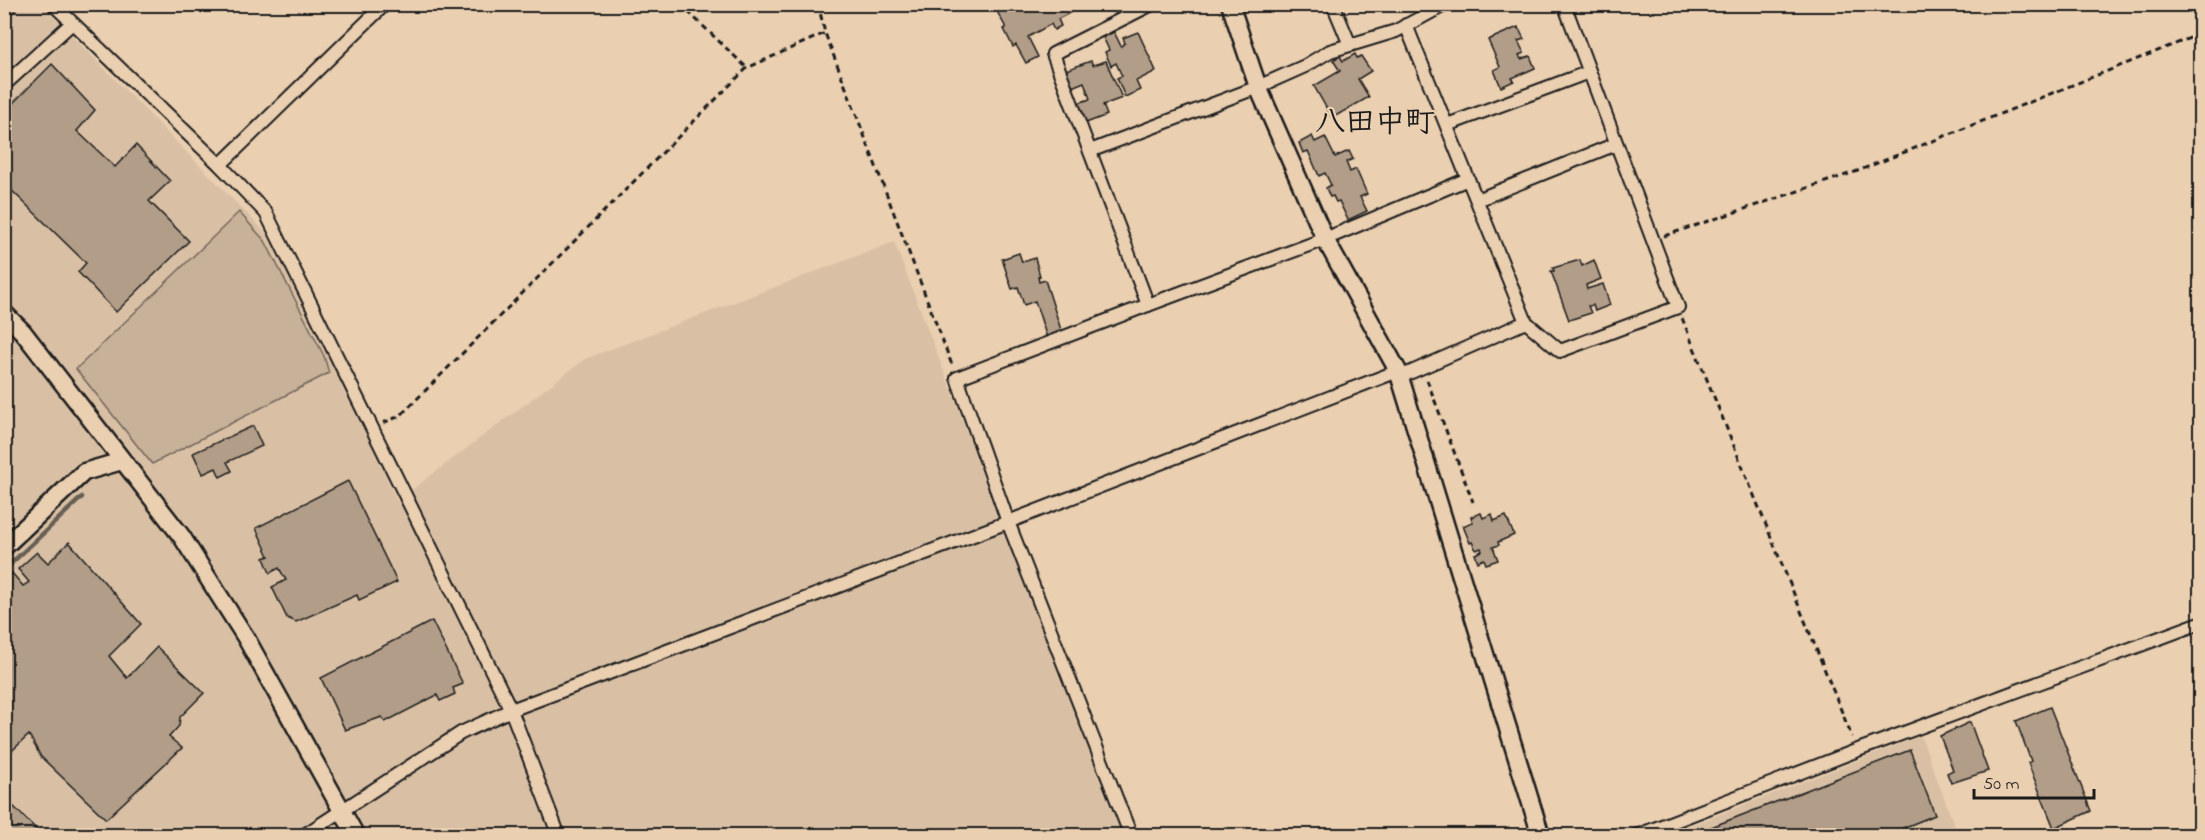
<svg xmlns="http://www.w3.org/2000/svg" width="2205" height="840" viewBox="0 0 2205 840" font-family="'Indie Flower','Klee One',sans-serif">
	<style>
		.built { fill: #d9c0a5 }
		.green { fill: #c8b199; stroke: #72665a; stroke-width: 1.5 }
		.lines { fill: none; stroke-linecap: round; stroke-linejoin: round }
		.stream { stroke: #685e53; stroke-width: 4.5 }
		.building { fill: #b19d88; stroke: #1c1c1c; stroke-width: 1.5 }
		.minor-casing { stroke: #1c1c1c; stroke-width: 16 }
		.tertiary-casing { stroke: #1c1c1c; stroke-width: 21 }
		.path { stroke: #1c1c1c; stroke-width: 3; stroke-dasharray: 6 4.5; stroke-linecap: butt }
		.minor { stroke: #eacfb1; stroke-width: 12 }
		.tertiary { stroke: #eacfb1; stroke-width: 16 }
		.labels { text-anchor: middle; stroke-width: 4.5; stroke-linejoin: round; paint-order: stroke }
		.quarter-label { font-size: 30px; font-weight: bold; fill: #1c1c1c; stroke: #eacfb1 }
	</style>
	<rect width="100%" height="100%" fill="#eacfb1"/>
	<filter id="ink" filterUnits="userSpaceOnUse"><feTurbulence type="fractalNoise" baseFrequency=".0167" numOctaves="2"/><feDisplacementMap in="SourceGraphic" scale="12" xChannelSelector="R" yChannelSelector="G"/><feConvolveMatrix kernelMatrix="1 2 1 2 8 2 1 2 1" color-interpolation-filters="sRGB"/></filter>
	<g filter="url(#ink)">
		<!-- built -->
		<g class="built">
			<polygon points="5,4 42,5 266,233 352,400 397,501 585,359 894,242 1123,835 5,836"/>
			<polygon points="1921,736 1958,835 1664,836"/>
		</g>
		<!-- green -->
		<polygon class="green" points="239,212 265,241 324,356 329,373 152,464 76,369"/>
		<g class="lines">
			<!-- stream -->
			<g class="stream">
				<polyline points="4,20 19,4"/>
				<polyline points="4,570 82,497"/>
			</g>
		</g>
		<!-- building -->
		<g class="building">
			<polygon points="993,4 1025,4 1027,8 1033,4 1075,4 1077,9 1058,19 1061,26 1054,30 1051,24 1028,37 1038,57 1026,63 1016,45 1013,47 1004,29 1006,28"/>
			<polygon points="1112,4 1140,4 1116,15"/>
			<polygon points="1518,27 1524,39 1518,41 1524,53 1519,55 1521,59 1530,56 1535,68 1512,78 1514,81 1501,87 1494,70 1500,67 1488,40"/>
			<polygon points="1114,32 1121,46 1125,43 1123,38 1138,32 1156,71 1136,81 1140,90 1125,97 1117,78 1122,76 1116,63 1111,66 1105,52 1109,50 1103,37"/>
			<polygon points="1355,54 1357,58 1361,56 1371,71 1358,79 1369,97 1332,118 1314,86 1340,71 1333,60 1340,56 1343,61"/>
			<polygon points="1091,61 1093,65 1106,61 1122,98 1103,105 1107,115 1086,123 1078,103 1090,99 1084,82 1072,87 1066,70"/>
			<polygon points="52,64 95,110 77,131 115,167 136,145 170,181 149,201 189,241 116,312 78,272 86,263 4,183 4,112"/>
			<polygon points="1312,136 1315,142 1325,137 1335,157 1349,151 1353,159 1346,162 1350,172 1356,169 1367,194 1360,197 1367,211 1348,220 1339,201 1336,202 1333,196 1330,197 1326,188 1331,185 1325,173 1319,176 1308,151 1303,153 1299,143"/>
			<polygon points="1019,253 1022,262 1035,258 1040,276 1038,277 1039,282 1045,280 1062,333 1047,338 1035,301 1024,305 1018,287 1012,289 1002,259"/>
			<polygon points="1580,260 1582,266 1594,260 1601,279 1586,285 1587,289 1603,284 1610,305 1595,311 1593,305 1588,306 1591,313 1569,320 1551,271 1554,271 1553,268"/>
			<polygon points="253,426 262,446 227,462 232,471 220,477 216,468 203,474 193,453"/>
			<polygon points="348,481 397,582 359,600 357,595 296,622 287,618 272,587 286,580 279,568 270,573 264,558 269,556 256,528"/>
			<polygon points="1481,513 1483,518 1492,514 1494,521 1506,516 1514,535 1498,542 1499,545 1493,547 1498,560 1486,564 1484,559 1478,562 1475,554 1482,551 1481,548 1476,550 1472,542 1470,543 1463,526 1473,522 1471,517"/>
			<polygon points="69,542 141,624 109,656 127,678 157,647 204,693 180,717 179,726 169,737 182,748 106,819 41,757 29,735 4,758 4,580 12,573 23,586 29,582 18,569 37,552 48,563"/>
			<polygon points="432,621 463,684 453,688 455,694 440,701 437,695 385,722 382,717 345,730 321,678"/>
			<polygon points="2050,707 2091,811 2054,828 2028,763 2031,761 2016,721"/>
			<polygon points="1970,722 1988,771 1951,783 1947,773 1953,770 1940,736"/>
			<polygon points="1910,750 1935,815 1883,836 1688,836"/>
			<polygon points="4,797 41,834 39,836 4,836"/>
			<polygon points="478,827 482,836 453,836"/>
		</g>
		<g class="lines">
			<!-- minor casing -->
			<g class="minor-casing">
				<g id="minor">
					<polyline points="53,4 220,165 266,213 511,710 559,836"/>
					<polyline points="1152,4 1053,54 1148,305 1325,239 1468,179 1406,25"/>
					<polyline points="1333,4 1350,45"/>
					<polyline points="4,85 71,24"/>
					<polyline points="1447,125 1589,72"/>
					<polyline points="1090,151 1258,87 1305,66 1330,51 1396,31 1446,4"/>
					<polyline points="220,165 385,4"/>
					<polyline points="1468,179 1526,322 1560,351 1678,307 1564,4"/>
					<polyline points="1477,200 1616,144"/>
					<polyline points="1400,377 1526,322"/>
					<polyline points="303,836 461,733 511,710 1008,522 1398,371"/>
					<polyline points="1131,836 1008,522 957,378 1148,305"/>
					<polyline points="1636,836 1858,750 2200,623"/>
				</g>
			</g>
			<!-- tertiary casing -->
			<g class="tertiary-casing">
				<g id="tertiary">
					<polyline points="1230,4 1258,87 1325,239 1398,371 1541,836"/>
					<polyline points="4,313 23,332 182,537 246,638 356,836"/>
					<polyline points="4,547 84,472 122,461"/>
				</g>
			</g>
			<!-- path -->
			<g class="path">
				<polyline points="680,4 747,68"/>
				<polyline points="818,4 825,33 952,365"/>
				<polyline points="1664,236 1855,172 2200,34"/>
				<polyline points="1682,318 1852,737"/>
				<polyline points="1427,380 1473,502"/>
				<polyline points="383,423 400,416 747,68 825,33"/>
			</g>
			<!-- minor -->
			<use href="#minor" class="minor"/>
			<!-- tertiary -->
			<use href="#tertiary" class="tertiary"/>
		</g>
	</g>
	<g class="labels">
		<!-- quarter labels -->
		<g class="quarter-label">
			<text x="1375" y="131">八田中町</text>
		</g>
	</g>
	<!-- margin -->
	<rect width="2205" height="840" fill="none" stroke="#eacfb1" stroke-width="24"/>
	<rect x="12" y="12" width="2181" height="816" fill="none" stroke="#1c1c1c" stroke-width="2" filter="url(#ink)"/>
	<!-- scale -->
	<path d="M1974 789v9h120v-9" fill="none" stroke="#1c1c1c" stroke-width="3"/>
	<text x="1983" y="789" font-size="18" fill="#1c1c1c" stroke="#eacfb1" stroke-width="4.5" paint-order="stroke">50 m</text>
</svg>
